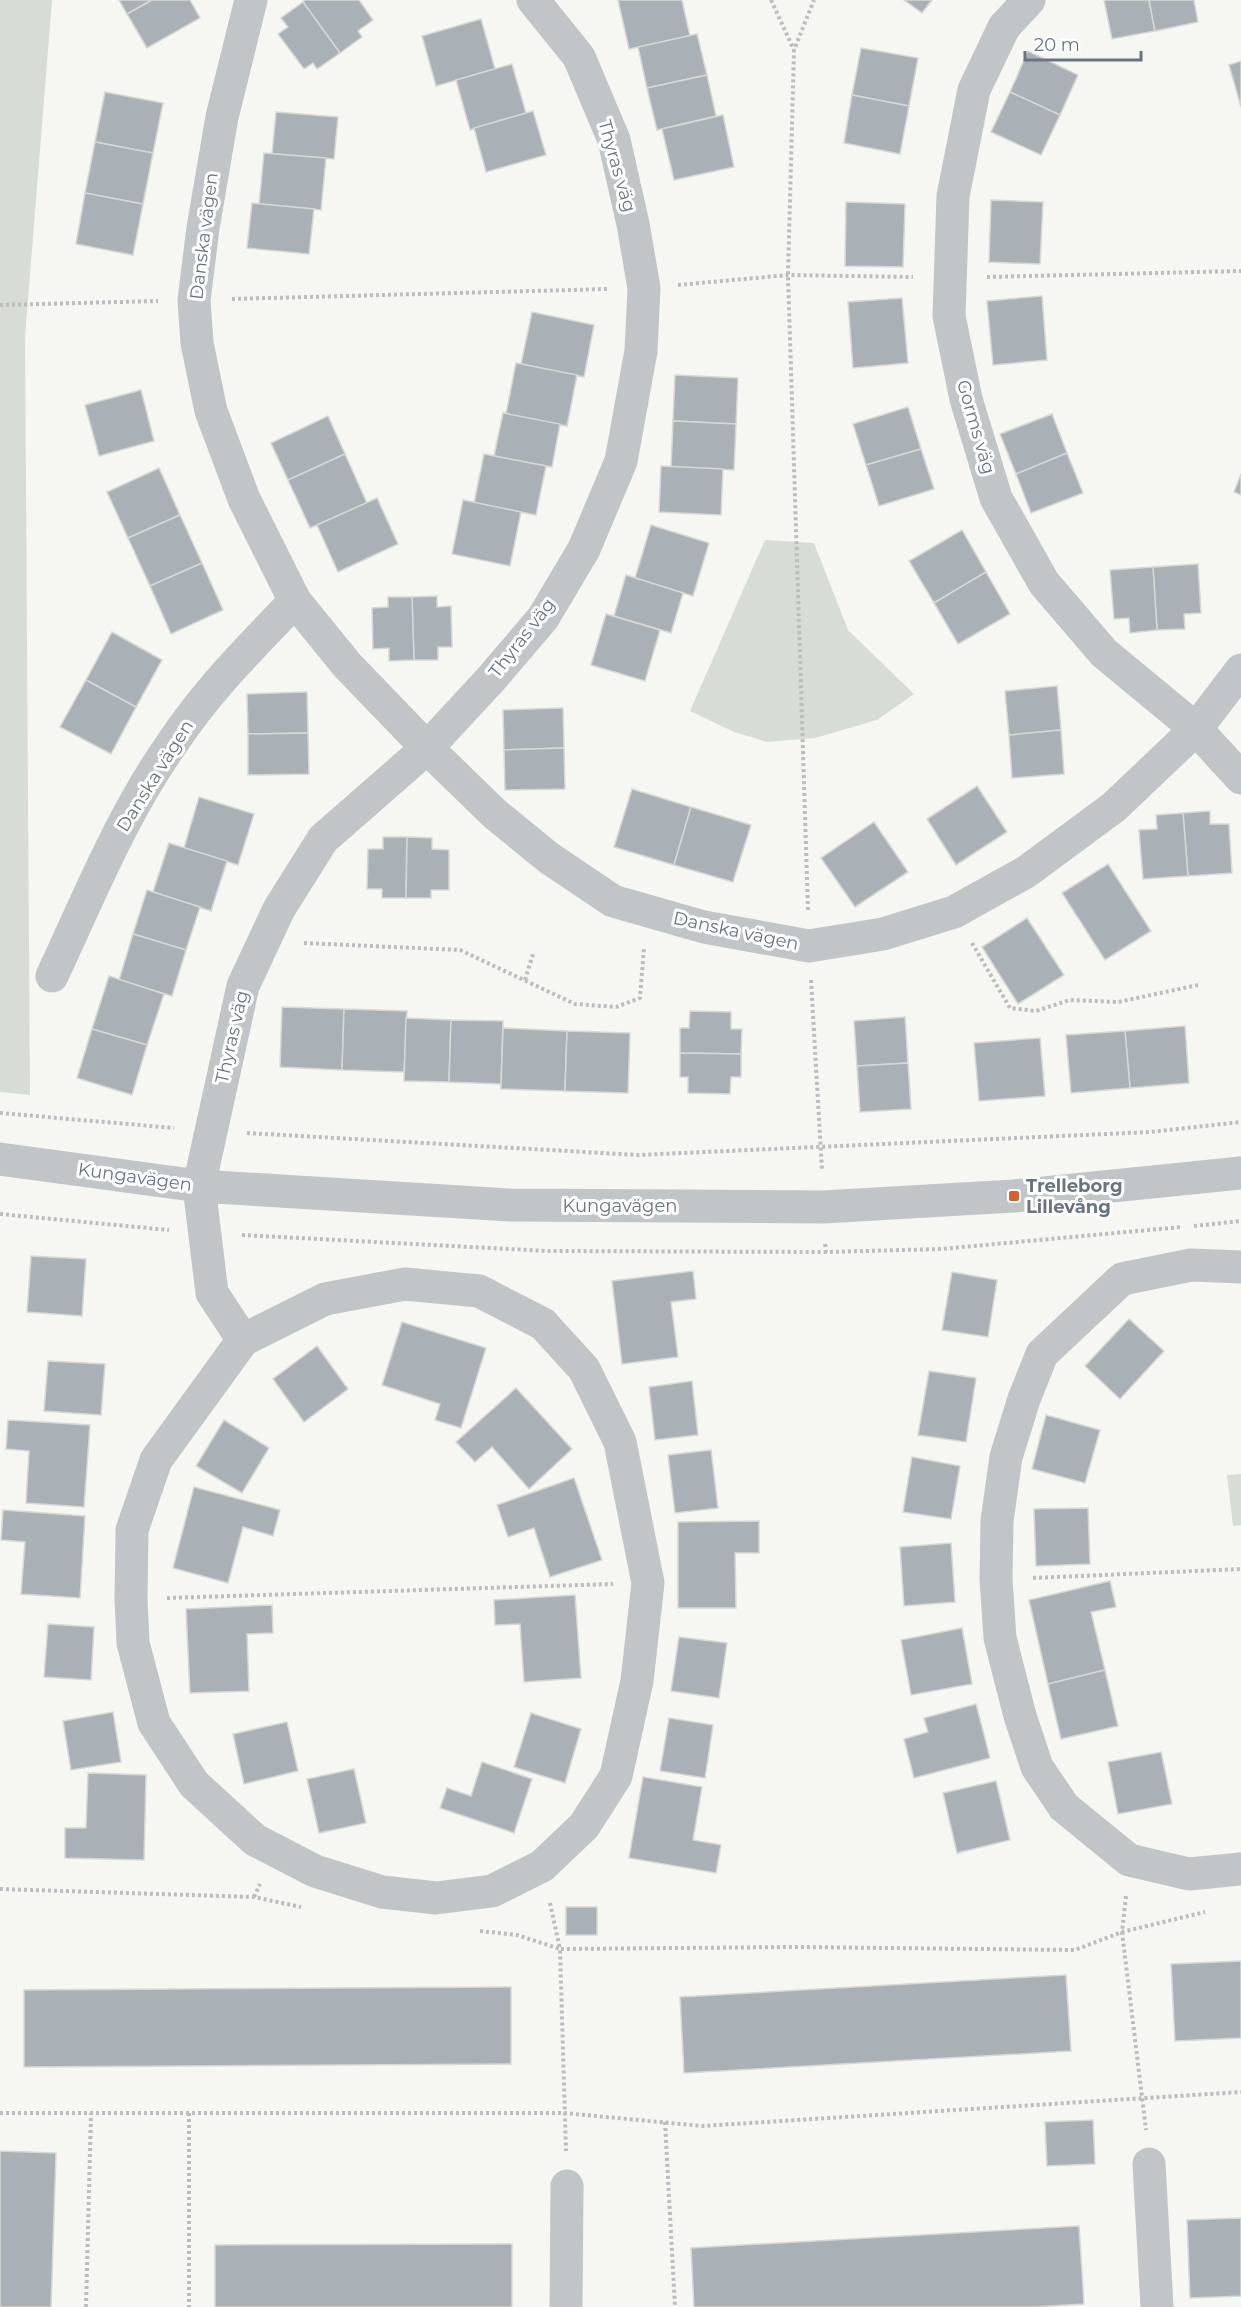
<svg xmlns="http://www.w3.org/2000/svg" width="1241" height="2307" viewBox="0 0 1241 2307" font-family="Montserrat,sans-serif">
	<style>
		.green { fill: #d7ddd4 }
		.building { fill: #aab1b6; stroke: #d7d7d5; stroke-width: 1.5 }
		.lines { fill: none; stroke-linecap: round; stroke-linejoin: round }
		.path { stroke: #bbbdbf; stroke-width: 4; stroke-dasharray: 3 3; stroke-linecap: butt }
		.minor { stroke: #c1c5c8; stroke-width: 33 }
		.poi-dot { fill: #d75f32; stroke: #fff; stroke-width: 2 }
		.labels { text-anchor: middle; stroke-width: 6; stroke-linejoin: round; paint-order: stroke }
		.street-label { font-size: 18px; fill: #677582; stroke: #fff }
		.poi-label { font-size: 18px; font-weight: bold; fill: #677582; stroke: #fff; text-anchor: start }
	</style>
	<rect width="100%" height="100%" fill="#f6f6f3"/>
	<!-- green -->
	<g class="green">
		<polygon points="0,0 52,0 25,337 30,1095 0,1092"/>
		<polygon points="765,540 814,543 848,630 914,694 877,720 815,738 767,742 734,732 690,711"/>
		<polygon points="1241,1474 1241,1525 1233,1526 1227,1475"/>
	</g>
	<!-- building -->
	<g class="building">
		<polygon points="119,0 152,0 127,14"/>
		<polygon points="152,0 190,0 200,18 147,48 127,14"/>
		<polygon points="305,0 359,0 373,20 358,31 362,37 340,53 303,2"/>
		<polygon points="618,0 682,0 690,36 629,49"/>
		<polygon points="904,0 932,0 922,13"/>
		<polygon points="1104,0 1149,0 1155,31 1112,39"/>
		<polygon points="1149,0 1194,0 1198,22 1155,31"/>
		<polygon points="303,2 340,53 317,69 313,63 304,69 278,34 288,27 281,18"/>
		<polygon points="481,19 495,69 436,86 422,36"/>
		<polygon points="697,34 707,75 647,88 638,47"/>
		<polygon points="861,48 918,58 909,106 852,95"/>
		<polygon points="1028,51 1078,75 1060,115 1010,92"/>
		<polygon points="1241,61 1241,107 1229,65"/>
		<polygon points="512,64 526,113 470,130 456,80"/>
		<polygon points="707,75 716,116 657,130 647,88"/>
		<polygon points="105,92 163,103 153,153 95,142"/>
		<polygon points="1010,92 1060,115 1041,155 991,132"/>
		<polygon points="852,95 909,106 900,154 844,143"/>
		<polygon points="533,111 546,155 486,172 474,128"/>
		<polygon points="276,112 338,117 334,159 272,154"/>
		<polygon points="723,115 734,167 674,180 662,129"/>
		<polygon points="95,142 153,153 143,204 85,193"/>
		<polygon points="264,153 326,158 321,210 259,204"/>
		<polygon points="85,193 143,204 133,255 76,244"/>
		<polygon points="991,200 1043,202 1040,264 989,262"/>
		<polygon points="846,202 905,204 903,267 845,266"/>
		<polygon points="252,203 314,209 309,254 247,248"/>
		<polygon points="1042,296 1047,360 993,365 987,301"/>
		<polygon points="902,298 908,363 853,368 848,302"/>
		<polygon points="532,312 594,325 584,377 521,364"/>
		<polygon points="516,363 577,375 567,426 506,414"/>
		<polygon points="675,375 738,378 736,424 673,421"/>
		<polygon points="141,390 154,441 99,456 85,405"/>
		<polygon points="908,407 921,449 866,465 853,424"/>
		<polygon points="503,413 560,424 552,467 494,456"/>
		<polygon points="1052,414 1067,453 1016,474 1000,434"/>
		<polygon points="328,416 345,454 288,480 271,443"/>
		<polygon points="673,421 736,424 734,470 671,467"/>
		<polygon points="921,449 934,489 879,506 866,465"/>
		<polygon points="1067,453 1083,493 1031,513 1016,474"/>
		<polygon points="345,454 367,503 310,528 288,480"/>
		<polygon points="484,454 546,466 536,515 474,503"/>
		<polygon points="661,466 723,469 721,515 659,512"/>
		<polygon points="159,468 180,515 128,538 107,492"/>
		<polygon points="1241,474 1241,495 1234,492"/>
		<polygon points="377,498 398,544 338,572 317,525"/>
		<polygon points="463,500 521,512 510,566 452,554"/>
		<polygon points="180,515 202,563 150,586 128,538"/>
		<polygon points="651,525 709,543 693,596 635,578"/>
		<polygon points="962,530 986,572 934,603 909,561"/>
		<polygon points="202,563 223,610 171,634 150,586"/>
		<polygon points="1198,564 1201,613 1184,614 1185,629 1157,630 1153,567"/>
		<polygon points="1153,567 1157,630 1130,633 1129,618 1114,619 1110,570"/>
		<polygon points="986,572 1010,614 958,644 934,603"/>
		<polygon points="626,575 683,593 671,633 614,616"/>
		<polygon points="437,596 437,607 451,606 452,647 438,647 438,660 414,660 412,597"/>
		<polygon points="388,597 412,597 414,660 389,661 389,648 373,649 372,608 388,607"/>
		<polygon points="606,614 660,630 645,681 591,665"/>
		<polygon points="112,632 162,660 136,707 86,680"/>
		<polygon points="86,680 136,707 111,754 60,727"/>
		<polygon points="1057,686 1061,730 1009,735 1005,691"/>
		<polygon points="307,692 308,733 248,734 247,694"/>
		<polygon points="563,708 564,748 504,750 503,710"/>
		<polygon points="1061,730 1064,774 1012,778 1009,735"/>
		<polygon points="308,733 309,774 248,775 248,734"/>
		<polygon points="564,748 565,789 505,790 504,750"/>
		<polygon points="977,786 1007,832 956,865 927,819"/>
		<polygon points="632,789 691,807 674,865 614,847"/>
		<polygon points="199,797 254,814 238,865 184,848"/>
		<polygon points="691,807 751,825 733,882 674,865"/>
		<polygon points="1210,811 1210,824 1229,824 1232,873 1188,876 1183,813"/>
		<polygon points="1183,813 1188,876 1143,879 1139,830 1157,829 1156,815"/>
		<polygon points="874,822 908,872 855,907 821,858"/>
		<polygon points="383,837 407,837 406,898 382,898 382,889 367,889 368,849 383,849"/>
		<polygon points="407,837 432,838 432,849 449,850 449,890 431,890 431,898 406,898"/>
		<polygon points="169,843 227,861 211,911 153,892"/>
		<polygon points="1108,864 1151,931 1105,960 1062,893"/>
		<polygon points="147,890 200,907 186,950 133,934"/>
		<polygon points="1027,918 1064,975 1018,1004 982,947"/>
		<polygon points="133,934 186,950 172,996 119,980"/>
		<polygon points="109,976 164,994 147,1045 92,1029"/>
		<polygon points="282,1007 344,1009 342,1070 280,1067"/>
		<polygon points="344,1009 407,1011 404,1072 342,1070"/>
		<polygon points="690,1011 731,1012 731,1029 742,1029 741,1054 680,1053 680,1028 689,1028"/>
		<polygon points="905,1017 908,1063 857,1066 854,1021"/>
		<polygon points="406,1018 451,1020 449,1082 404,1081"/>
		<polygon points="451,1020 503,1021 501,1084 449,1082"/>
		<polygon points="1185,1026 1189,1083 1130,1088 1125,1031"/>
		<polygon points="503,1028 567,1031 565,1091 501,1089"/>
		<polygon points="92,1029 147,1045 132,1095 77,1078"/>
		<polygon points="567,1031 630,1033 628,1093 565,1091"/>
		<polygon points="1125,1031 1130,1088 1071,1093 1066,1035"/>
		<polygon points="1040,1038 1045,1096 979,1101 974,1043"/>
		<polygon points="680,1053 741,1054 741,1077 731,1077 730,1094 688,1093 688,1077 680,1077"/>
		<polygon points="908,1063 911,1109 860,1112 857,1066"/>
		<polygon points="31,1256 86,1259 82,1316 27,1312"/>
		<polygon points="693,1271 696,1299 671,1302 678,1357 622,1364 612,1281"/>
		<polygon points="952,1272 997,1280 988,1337 942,1330"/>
		<polygon points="1129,1319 1164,1351 1120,1399 1085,1366"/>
		<polygon points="402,1322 486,1348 461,1428 435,1420 440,1404 382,1385"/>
		<polygon points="317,1346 348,1389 304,1422 273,1379"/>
		<polygon points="48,1361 105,1364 101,1415 44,1411"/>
		<polygon points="929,1371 976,1378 966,1442 918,1435"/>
		<polygon points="692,1381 698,1435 655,1440 649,1387"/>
		<polygon points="516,1388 572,1449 529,1489 492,1447 475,1462 456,1442"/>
		<polygon points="1046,1415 1100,1430 1085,1483 1032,1469"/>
		<polygon points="8,1420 90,1425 84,1507 26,1503 29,1451 6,1449"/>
		<polygon points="224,1420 269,1448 242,1493 196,1466"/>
		<polygon points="711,1450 718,1508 675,1513 668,1455"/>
		<polygon points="912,1457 960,1466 951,1519 903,1512"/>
		<polygon points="574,1478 602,1560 550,1577 534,1528 508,1537 497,1505"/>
		<polygon points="194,1487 280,1510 273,1536 243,1527 228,1583 173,1568"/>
		<polygon points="1088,1508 1090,1564 1036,1566 1034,1509"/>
		<polygon points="3,1510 85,1516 80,1598 21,1594 25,1542 1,1540"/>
		<polygon points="759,1521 759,1553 735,1553 736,1608 678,1608 678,1522"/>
		<polygon points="951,1543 955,1602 904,1606 900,1547"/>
		<polygon points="1110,1581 1116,1607 1091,1612 1105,1670 1048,1684 1029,1600"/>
		<polygon points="575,1595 581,1678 524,1682 520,1624 495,1625 494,1600"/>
		<polygon points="272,1605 273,1633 247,1634 249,1691 190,1693 186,1609"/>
		<polygon points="48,1624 94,1627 91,1680 44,1677"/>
		<polygon points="962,1628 972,1684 911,1695 901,1640"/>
		<polygon points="679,1637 727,1643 719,1698 671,1691"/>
		<polygon points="1105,1670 1118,1726 1061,1739 1048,1684"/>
		<polygon points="976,1704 990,1758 914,1778 904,1739 928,1732 924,1718"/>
		<polygon points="113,1712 121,1762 71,1770 63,1721"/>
		<polygon points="531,1713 581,1729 565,1783 514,1767"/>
		<polygon points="669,1718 713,1725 705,1778 660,1771"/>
		<polygon points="287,1722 298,1771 244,1784 233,1734"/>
		<polygon points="1161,1752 1172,1804 1118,1814 1108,1762"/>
		<polygon points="482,1762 532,1779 514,1833 440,1808 447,1788 471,1796"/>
		<polygon points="354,1769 366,1823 319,1833 307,1779"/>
		<polygon points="88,1773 146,1775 144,1860 65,1858 65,1828 86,1828"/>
		<polygon points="643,1777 702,1787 693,1840 721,1845 716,1873 629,1858"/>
		<polygon points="996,1781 1010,1840 957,1853 943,1793"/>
		<rect x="566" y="1907" width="31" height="28"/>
		<polygon points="1241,1961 1241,2038 1175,2041 1171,1964"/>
		<polygon points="1066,1975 1071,2051 684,2073 680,1997"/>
		<polygon points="511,1987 511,2064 24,2067 24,1990"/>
		<polygon points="1093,2120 1095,2164 1047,2166 1045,2122"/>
		<polygon points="0,2151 56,2153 51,2307 0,2307"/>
		<polygon points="1241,2218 1241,2296 1190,2298 1187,2220"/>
		<polygon points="1079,2226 1084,2304 1033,2307 694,2307 691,2248"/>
		<polygon points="512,2244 512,2307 215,2307 215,2245"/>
	</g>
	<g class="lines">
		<!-- path -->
		<g class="path">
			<polyline points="771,0 794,50"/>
			<polyline points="987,277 1241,271"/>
			<polyline points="678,285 788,275 913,277"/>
			<polyline points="232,299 608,289"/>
			<polyline points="0,305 158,301"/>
			<polyline points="808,910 788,275 794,50 814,0"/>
			<polyline points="304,943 460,950 575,1004 616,1007 640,998 644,948"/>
			<polyline points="972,943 1010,1008 1036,1011 1070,1000 1118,1002 1198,985"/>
			<polyline points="525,980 533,954"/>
			<polyline points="811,980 822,1170"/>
			<polyline points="0,1113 174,1128"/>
			<polyline points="247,1133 638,1155 1150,1132 1241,1122"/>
			<polyline points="0,1214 169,1230"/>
			<polyline points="1194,1226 1241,1221"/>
			<polyline points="242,1235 547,1251 826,1252"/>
			<polyline points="825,1244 826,1252 941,1249 1181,1227"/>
			<polyline points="1033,1578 1241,1569"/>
			<polyline points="167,1598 613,1584"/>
			<polyline points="0,1889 254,1897 301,1907"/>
			<polyline points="1126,1896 1122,1932 1146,2130"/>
			<polyline points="254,1897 260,1884"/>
			<polyline points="550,1903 560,1949 796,1947 1075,1950 1122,1932 1205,1912"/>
			<polyline points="480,1931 517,1935 560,1949 566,2151"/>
			<polyline points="0,2113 564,2113 702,2126 1241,2092"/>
			<polyline points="189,2113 189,2307"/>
			<polyline points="665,2122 675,2307"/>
			<polyline points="86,2307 91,2113"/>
		</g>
		<!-- minor -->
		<g class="minor">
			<polyline points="251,0 222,117 203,228 194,300 197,343 211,411 244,499 295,601 347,665 427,748 495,814 549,858 613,901 704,927 809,946 883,934 954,912 1026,872 1114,807 1196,729 1241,670"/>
			<polyline points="1029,0 1004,27 974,90 953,196 949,316 966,399 996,498 1044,583 1104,653 1196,729 1241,778"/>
			<path d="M52 976C89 897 122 814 173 742 209 688 251 647 295 601"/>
			<polyline points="0,1159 199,1186 510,1205 823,1207 1014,1196 1241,1173"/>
			<polyline points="1241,1267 1191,1265 1122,1279 1042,1354 1024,1399 1006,1457 997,1521 996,1579 1000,1638 1020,1716 1037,1767 1064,1807 1129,1860 1189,1874 1241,1869"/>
			<polygon points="405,1284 479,1291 543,1324 584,1369 620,1442 648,1583 637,1681 616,1776 584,1826 542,1866 492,1891 436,1898 382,1892 315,1871 255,1840 194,1784 154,1723 133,1643 131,1599 132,1530 156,1460 243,1340 325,1299"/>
			<polyline points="243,1340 212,1293 199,1186 243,986 279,909 323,839 427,748 491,679 543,618 584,549 621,461 641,351 644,288 633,224 614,140 579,57 533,0"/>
			<polyline points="1149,2164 1157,2307"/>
			<polyline points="566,2307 567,2186"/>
		</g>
	</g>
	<!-- markers -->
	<rect class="poi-dot" x="1008" y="1190" width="12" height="12" rx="3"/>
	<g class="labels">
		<!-- street labels -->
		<g class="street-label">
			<text transform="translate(617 166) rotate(74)" y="6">Thyras väg</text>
			<text transform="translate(204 236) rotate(-83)" y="6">Danska vägen</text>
			<text transform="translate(976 427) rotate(74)" y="6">Gorms väg</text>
			<text transform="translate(522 638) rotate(-52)" y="6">Thyras väg</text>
			<text transform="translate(155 776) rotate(-58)" y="6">Danska vägen</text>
			<text transform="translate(736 931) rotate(12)" y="6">Danska vägen</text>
			<text transform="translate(232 1037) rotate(-77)" y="6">Thyras väg</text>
			<text transform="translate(135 1177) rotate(8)" y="6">Kungavägen</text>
			<text x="620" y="1212">Kungavägen</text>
		</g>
		<!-- poi labels -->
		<g class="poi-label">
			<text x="1026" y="1192">Trelleborg<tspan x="1026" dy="21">Lillevång</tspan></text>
		</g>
	</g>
	<!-- scale -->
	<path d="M1025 51v9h116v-9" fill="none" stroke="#677582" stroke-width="3"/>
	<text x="1034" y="51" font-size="18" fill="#677582" stroke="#ffffff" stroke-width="4.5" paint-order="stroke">20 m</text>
</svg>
